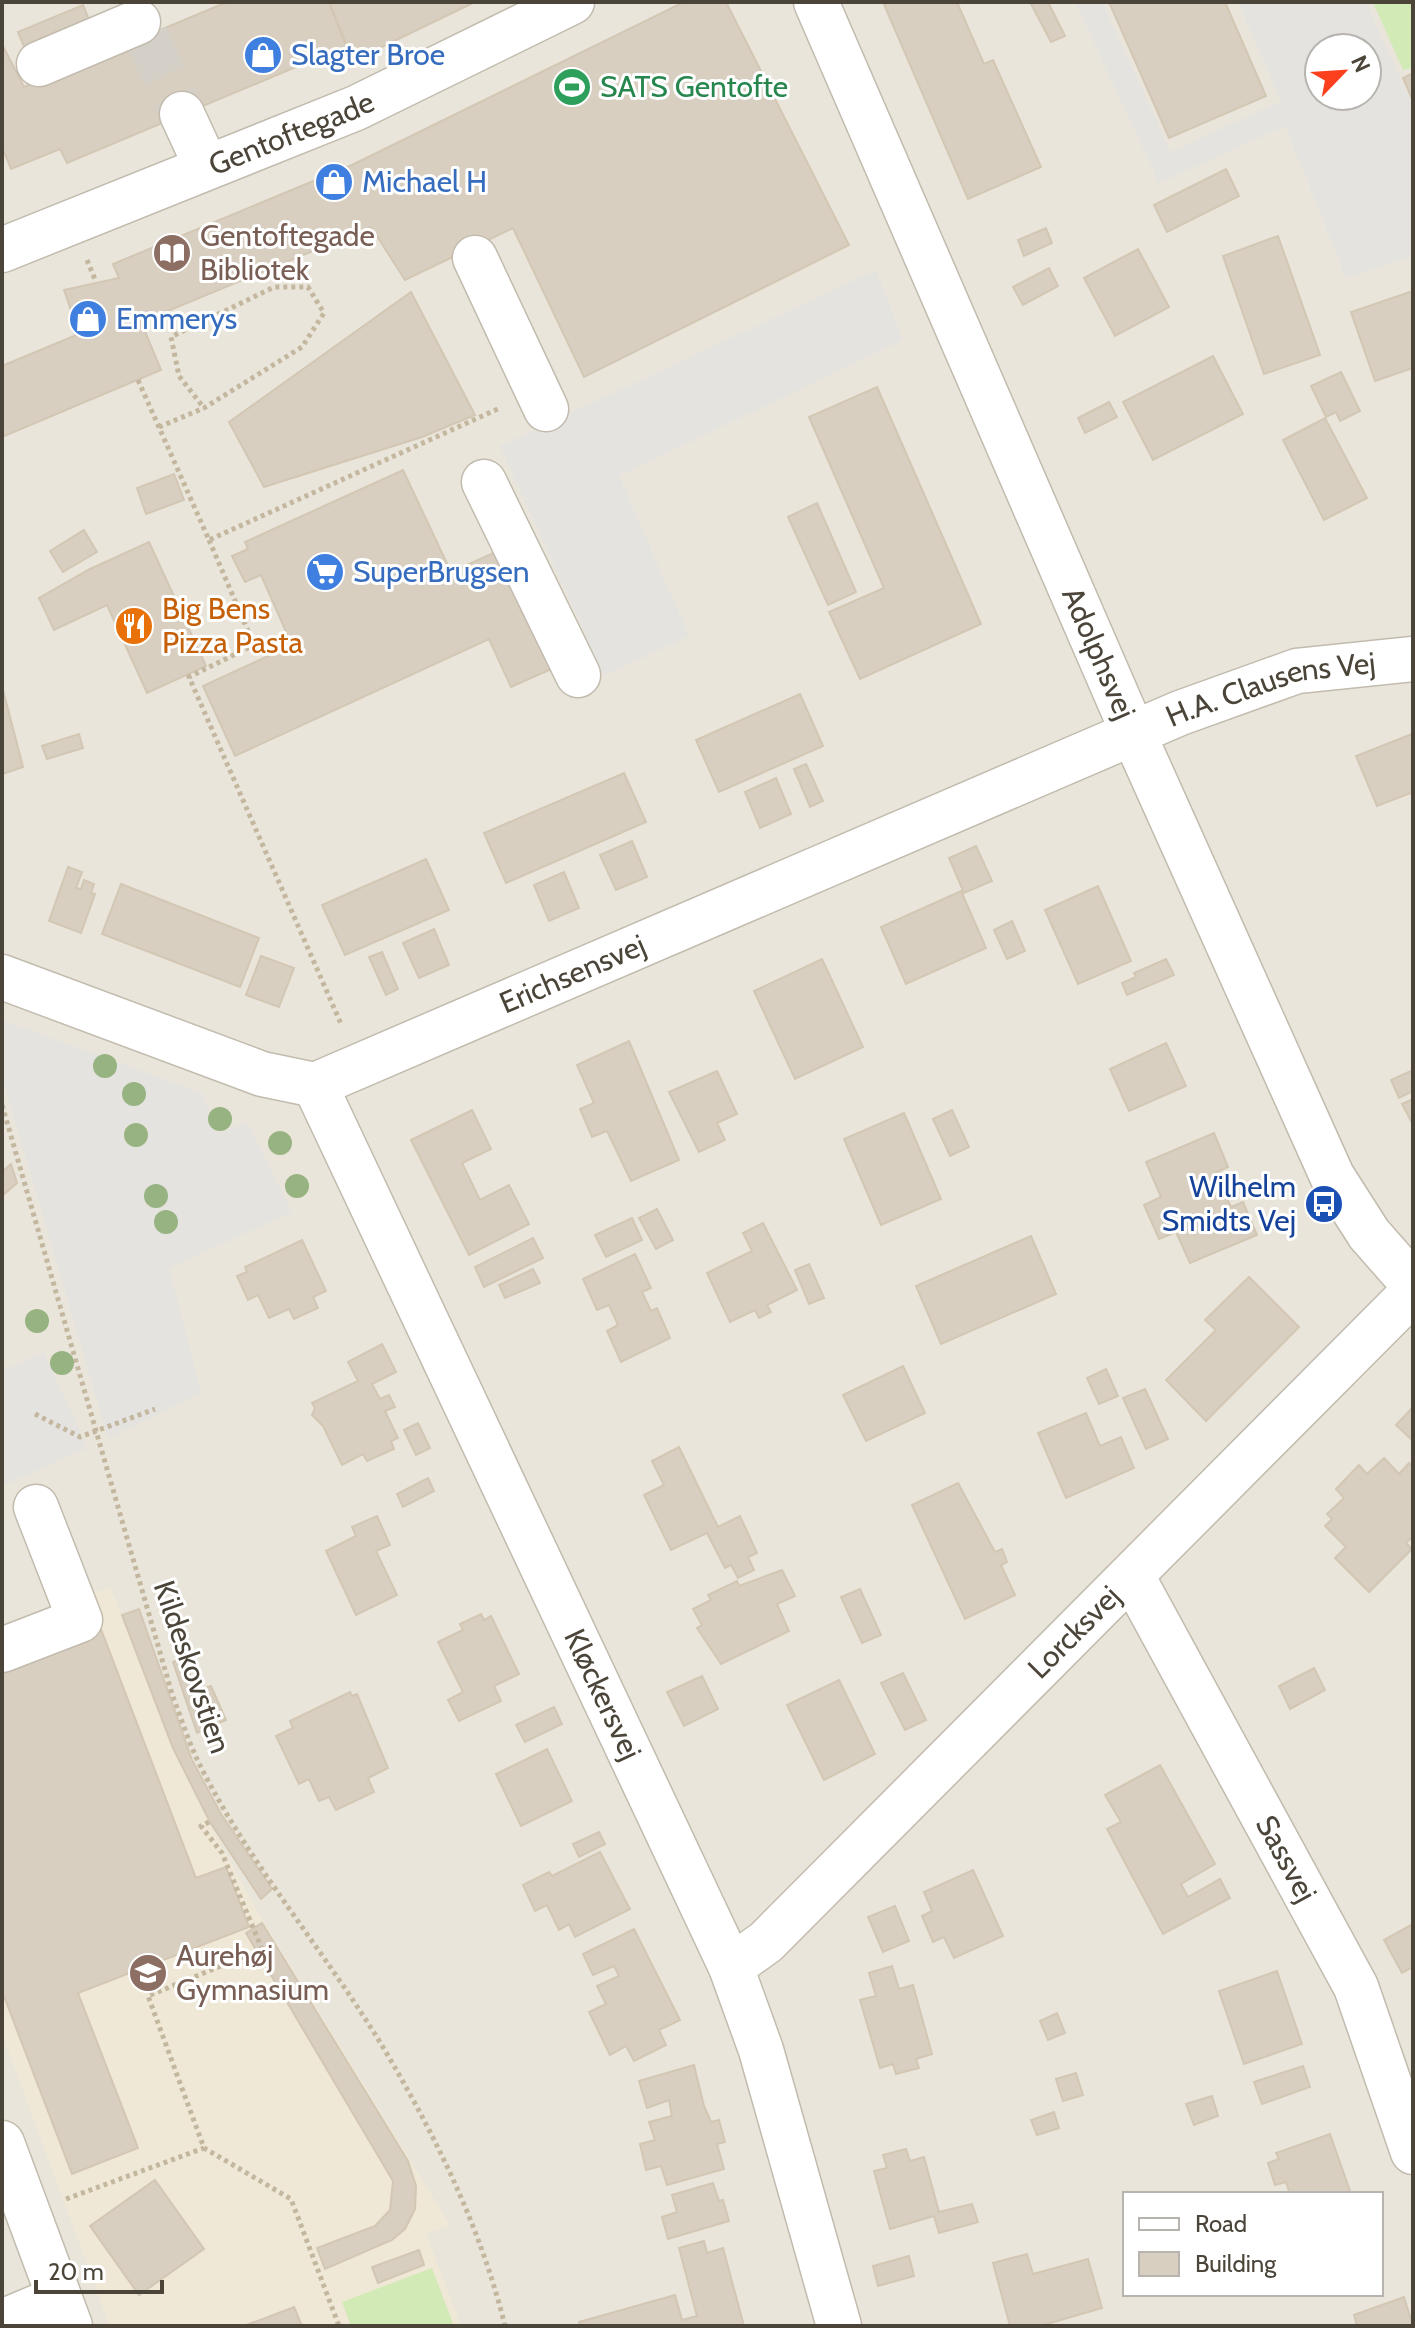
<svg xmlns="http://www.w3.org/2000/svg" width="1415" height="2328" viewBox="0 0 1415 2328" font-family="Cabin,sans-serif">
	<style>
		.residential { fill: #eae5da; fill-rule: evenodd }
		.education { fill: #efe8d6 }
		.green { fill: #d2eab5 }
		.parking { fill: #e5e3e0; fill-rule: evenodd }
		.building { fill: #d8cfc1; stroke: #d3c7b4; stroke-width: 2 }
		.lines { fill: none; stroke-linecap: round; stroke-linejoin: round }
		.minor-tunnel { stroke: #d4d0c8; stroke-width: 44; stroke-dasharray: 44 22; stroke-linecap: butt }
		.minor-casing { stroke: #c2bbae; stroke-width: 47 }
		.path { stroke: #c4b79f; stroke-width: 5; stroke-dasharray: 4 4; stroke-linecap: butt }
		.minor { stroke: #fff; stroke-width: 44 }
		.tree { fill: #97b381 }
		.labels { text-anchor: middle; stroke-width: 6; stroke-linejoin: round; paint-order: stroke }
		.shop-label { font-size: 30px; fill: #366cbe; stroke: #fff; text-anchor: start }
		.leisure-label { font-size: 30px; fill: #27864d; stroke: #fff; text-anchor: start }
		.street-label { font-size: 30px; fill: #4b4439; stroke: #fff }
		.education-label { font-size: 30px; fill: #785e54; stroke: #fff; text-anchor: start }
		.food-label { font-size: 30px; fill: #c56008; stroke: #fff; text-anchor: start }
		.transit-label { font-size: 30px; fill: #164399; stroke: #fff; text-anchor: end }
	</style>
	<rect width="100%" height="100%" fill="#f6f3ec"/>
	<!-- residential -->
	<path class="residential" d="M2 2H1413V2326H2ZM1319 48H1367V96H1319ZM1125 2194H1381V2294H1125Z"/>
	<!-- education -->
	<polygon class="education" points="110,1587 195,1797 257,1911 450,2225 426,2234 461,2326 110,2326 2,2034 2,1627"/>
	<!-- green -->
	<g class="green">
		<polygon points="1373,2 1413,2 1413,68 1403,70"/>
		<polygon points="432,2268 454,2326 351,2326 342,2302"/>
	</g>
	<!-- parking -->
	<g class="parking">
		<path d="M1075 2H1102L1171 152 1281 101 1238 2H1366L1413 106V256L1346 278 1285 126 1159 183ZM1319 48H1367V96H1319Z"/>
		<polygon points="876,270 903,340 619,476 689,636 604,676 500,446"/>
		<polygon points="2,1020 202,1093 221,1133 247,1121 292,1212 169,1268 201,1393 108,1438 2,1076"/>
		<polygon points="44,1352 87,1448 2,1486 2,1371"/>
	</g>
	<!-- building -->
	<g class="building">
		<polygon points="227,2 329,2 346,46 67,163 60,149 11,169 2,147 2,44 24,87"/>
		<polygon points="329,2 475,2 353,61"/>
		<polygon points="684,2 726,2 849,245 584,377 513,228 405,280 371,227 141,322 161,370 2,437 2,366 79,334 64,290 119,278 113,264 352,165"/>
		<polygon points="883,2 957,2 984,64 993,60 1041,167 968,199"/>
		<polygon points="1030,2 1048,2 1065,36 1051,42"/>
		<polygon points="1109,2 1225,2 1266,96 1169,138"/>
		<polygon points="83,5 92,27 27,54 18,32"/>
		<polygon points="1413,73 1413,98 1412,99 1403,78"/>
		<polygon points="1226,169 1239,196 1167,232 1154,205"/>
		<polygon points="1046,228 1052,243 1024,256 1018,240"/>
		<polygon points="1278,236 1320,355 1264,374 1223,256"/>
		<polygon points="1138,249 1169,307 1115,336 1084,278"/>
		<polygon points="1049,268 1058,286 1023,305 1013,287"/>
		<polygon points="1413,291 1413,368 1375,381 1351,312"/>
		<polygon points="411,292 475,415 422,437 264,487 229,422"/>
		<polygon points="1213,356 1243,414 1153,460 1123,402"/>
		<polygon points="1341,372 1360,411 1340,421 1336,412 1326,417 1311,386"/>
		<polygon points="877,387 981,624 860,679 829,612 884,588 809,417"/>
		<polygon points="1109,402 1117,417 1085,433 1078,418"/>
		<polygon points="1325,418 1367,498 1324,520 1283,440"/>
		<polygon points="403,470 451,572 509,546 550,636 549,670 511,687 489,639 235,756 203,686 292,645 261,575 245,582 232,556 248,549 245,542"/>
		<polygon points="174,474 184,500 146,514 137,488"/>
		<polygon points="817,503 856,592 828,605 788,517"/>
		<polygon points="84,530 97,552 63,572 50,551"/>
		<polygon points="149,542 206,666 147,693 107,605 54,630 39,598 90,569"/>
		<polygon points="2,686 23,767 2,774"/>
		<polygon points="800,694 823,746 719,792 696,740"/>
		<polygon points="79,734 83,748 47,759 42,746"/>
		<polygon points="1412,734 1413,792 1377,806 1356,756"/>
		<polygon points="806,764 823,801 810,807 794,769"/>
		<polygon points="624,773 646,822 506,883 484,833"/>
		<polygon points="776,778 791,814 760,828 745,792"/>
		<polygon points="632,841 647,877 616,890 600,855"/>
		<polygon points="976,846 992,881 964,893 949,858"/>
		<polygon points="426,859 449,910 345,955 322,905"/>
		<polygon points="68,867 82,872 76,888 81,889 84,880 94,884 91,893 95,894 81,933 49,921"/>
		<polygon points="564,872 579,908 549,921 534,885"/>
		<polygon points="121,884 259,938 240,987 102,934"/>
		<polygon points="1098,886 1131,961 1078,984 1045,910"/>
		<polygon points="961,891 986,948 906,984 881,927"/>
		<polygon points="1012,921 1025,951 1007,959 994,930"/>
		<polygon points="434,929 449,965 419,978 403,943"/>
		<polygon points="382,952 398,989 386,995 369,957"/>
		<polygon points="261,956 294,968 279,1007 246,995"/>
		<polygon points="822,959 863,1047 795,1079 754,991"/>
		<polygon points="1166,959 1174,975 1127,995 1122,983 1136,977 1134,973"/>
		<polygon points="629,1041 679,1160 631,1181 607,1131 592,1137 580,1109 594,1103 577,1065"/>
		<polygon points="1166,1043 1186,1086 1129,1111 1110,1069"/>
		<polygon points="1413,1070 1413,1091 1399,1098 1391,1080"/>
		<polygon points="717,1071 737,1114 717,1123 725,1140 699,1152 669,1092"/>
		<polygon points="1413,1099 1413,1120 1411,1121 1402,1104"/>
		<polygon points="472,1110 491,1149 462,1163 480,1200 509,1185 529,1224 469,1255 411,1140"/>
		<polygon points="952,1110 969,1147 950,1156 933,1119"/>
		<polygon points="904,1113 941,1199 881,1225 844,1139"/>
		<polygon points="1214,1133 1228,1167 1215,1173 1231,1207 1243,1202 1257,1235 1190,1263 1176,1232 1159,1239 1144,1205 1161,1197 1146,1162"/>
		<polygon points="11,1164 17,1183 2,1196 2,1172"/>
		<polygon points="657,1209 673,1240 656,1249 639,1218"/>
		<polygon points="632,1218 642,1240 606,1257 595,1235"/>
		<polygon points="763,1223 797,1290 767,1305 771,1312 759,1318 755,1310 730,1322 707,1273 752,1251 743,1233"/>
		<polygon points="1031,1236 1056,1294 941,1344 916,1286"/>
		<polygon points="533,1238 543,1258 484,1287 475,1267"/>
		<polygon points="302,1240 326,1291 313,1297 318,1308 294,1319 289,1309 269,1318 258,1295 248,1300 237,1276 247,1272 245,1267"/>
		<polygon points="635,1254 651,1288 642,1292 651,1311 657,1308 670,1338 621,1362 607,1331 618,1325 609,1305 597,1310 583,1279"/>
		<polygon points="809,1264 824,1298 809,1304 795,1270"/>
		<polygon points="533,1269 540,1283 505,1298 499,1285"/>
		<polygon points="1249,1277 1299,1327 1206,1421 1166,1380 1216,1330 1205,1320"/>
		<polygon points="382,1344 396,1372 372,1384 380,1399 389,1395 395,1407 385,1411 398,1438 391,1441 394,1449 367,1461 363,1454 342,1465 323,1426 312,1415 315,1408 312,1403 358,1381 348,1362"/>
		<polygon points="903,1366 925,1413 866,1441 843,1395"/>
		<polygon points="1106,1369 1118,1396 1099,1404 1087,1378"/>
		<polygon points="1145,1389 1168,1439 1146,1449 1123,1398"/>
		<polygon points="1413,1407 1413,1441 1396,1425"/>
		<polygon points="1086,1413 1100,1446 1121,1437 1134,1468 1066,1498 1038,1433"/>
		<polygon points="418,1423 430,1448 416,1455 404,1430"/>
		<polygon points="679,1447 718,1527 740,1516 757,1553 748,1557 754,1570 738,1578 731,1565 725,1568 707,1533 671,1550 644,1495 664,1485 652,1461"/>
		<polygon points="1384,1458 1399,1474 1409,1463 1413,1468 1413,1536 1406,1543 1412,1549 1369,1592 1335,1558 1346,1547 1325,1526 1332,1519 1327,1514 1344,1498 1336,1489 1359,1465 1367,1474"/>
		<polygon points="428,1478 434,1491 403,1507 397,1494"/>
		<polygon points="958,1483 995,1552 1002,1549 1007,1562 1001,1565 1015,1595 965,1619 912,1505"/>
		<polygon points="377,1516 390,1545 376,1551 397,1595 356,1615 326,1551 356,1536 352,1527"/>
		<polygon points="782,1570 795,1596 777,1604 789,1631 721,1664 697,1628 702,1625 693,1609 711,1600 708,1595 737,1581 739,1586"/>
		<polygon points="860,1589 881,1635 862,1643 841,1597"/>
		<polygon points="139,1609 192,1760 221,1814 272,1889 261,1899 210,1822 173,1748 122,1615"/>
		<polygon points="481,1614 484,1620 491,1616 519,1674 494,1686 501,1701 459,1721 448,1700 463,1692 438,1642 463,1630 460,1624"/>
		<polygon points="99,1624 196,1878 226,1867 249,1927 78,1993 138,2148 72,2174 2,1991 2,1661"/>
		<polygon points="185,1658 195,1692 211,1686 226,1720 197,1733 173,1662"/>
		<polygon points="1314,1668 1325,1690 1290,1709 1279,1686"/>
		<polygon points="903,1673 926,1720 905,1730 881,1683"/>
		<polygon points="702,1676 718,1709 684,1726 667,1692"/>
		<polygon points="839,1680 875,1754 824,1780 787,1705"/>
		<polygon points="350,1692 352,1696 357,1694 388,1768 368,1778 374,1792 336,1810 329,1797 319,1801 309,1779 299,1784 276,1736 293,1728 290,1721"/>
		<polygon points="554,1707 562,1724 525,1742 516,1725"/>
		<polygon points="547,1749 572,1801 521,1826 496,1774"/>
		<polygon points="1160,1765 1215,1864 1181,1884 1188,1897 1220,1879 1230,1898 1163,1934 1107,1829 1121,1822 1105,1795"/>
		<polygon points="599,1832 605,1844 579,1857 573,1844"/>
		<polygon points="600,1852 630,1909 575,1937 569,1924 559,1930 547,1905 535,1911 523,1885 549,1872 552,1876"/>
		<polygon points="973,1870 1003,1936 954,1958 944,1937 933,1942 922,1916 932,1911 924,1892"/>
		<polygon points="895,1906 909,1941 883,1952 868,1917"/>
		<polygon points="262,1923 408,2161 416,2186 415,2209 405,2229 392,2240 325,2269 317,2248 375,2226 390,2210 393,2181 246,1933"/>
		<polygon points="1413,1924 1413,1967 1402,1973 1384,1940"/>
		<polygon points="634,1929 680,2020 659,2030 666,2045 634,2061 626,2046 610,2055 589,2012 606,2004 597,1986 619,1976 614,1966 593,1975 583,1954"/>
		<polygon points="892,1966 899,1989 913,1985 932,2054 916,2059 919,2068 896,2074 893,2064 880,2068 860,2000 876,1996 869,1973"/>
		<polygon points="1277,1971 1302,2044 1244,2064 1219,1991"/>
		<polygon points="1057,2013 1065,2033 1048,2040 1040,2021"/>
		<polygon points="694,2065 704,2106 711,2122 719,2120 725,2142 717,2144 724,2169 667,2185 661,2166 646,2170 640,2144 655,2140 649,2122 672,2116 669,2100 647,2108 639,2081"/>
		<polygon points="1303,2066 1310,2087 1262,2104 1254,2082"/>
		<polygon points="1076,2073 1083,2095 1063,2101 1056,2079"/>
		<polygon points="1212,2096 1218,2116 1194,2125 1186,2104"/>
		<polygon points="1054,2112 1059,2128 1037,2135 1031,2120"/>
		<polygon points="1330,2134 1351,2194 1290,2194 1286,2182 1275,2185 1268,2163 1279,2159 1276,2153"/>
		<polygon points="906,2149 910,2161 924,2157 939,2212 972,2204 978,2222 939,2233 934,2216 890,2229 874,2171 887,2168 883,2155"/>
		<polygon points="155,2180 204,2249 139,2295 90,2226"/>
		<polygon points="713,2183 719,2201 723,2200 729,2221 668,2239 662,2217 677,2212 672,2195"/>
		<polygon points="704,2241 707,2253 723,2248 744,2326 580,2326 579,2322 675,2295 682,2320 697,2316 679,2248"/>
		<polygon points="419,2250 424,2265 378,2283 372,2267"/>
		<polygon points="1027,2254 1033,2274 1088,2259 1102,2308 1040,2326 1010,2326 993,2263"/>
		<polygon points="909,2256 914,2276 878,2286 873,2266"/>
		<polygon points="1404,2297 1413,2326 1357,2326 1354,2315"/>
		<polygon points="294,2307 302,2326 244,2326"/>
	</g>
	<g class="lines">
		<!-- minor-tunnel -->
		<polyline class="minor-tunnel" points="146,36 182,114"/>
		<!-- minor casing -->
		<g class="minor-casing">
			<g id="minor">
				<path id="s1" d="M816 2 1134 735 1332 1176 1369 1234 1413 1284"/>
				<polyline points="39,64 138,22"/>
				<polyline points="182,114 206,166"/>
				<path id="s2" d="M2 250 356 108 572 2"/>
				<polyline points="475,258 546,409"/>
				<polyline points="484,482 578,675"/>
				<path id="s3" d="M2 977 262 1074 315 1085 1180 713 1297 671 1413 659"/>
				<path id="s4" d="M315 1085 731 1967 761 2050 839 2326"/>
				<path id="s5" d="M1132 1576 1356 1987 1413 2152"/>
				<polyline points="2,1650 80,1620 36,1507"/>
				<path id="s6" d="M731 1967 766 1942 1413 1292"/>
				<polyline points="2,2143 70,2326"/>
				<polyline points="2,2322 59,2298"/>
			</g>
		</g>
		<!-- path -->
		<g class="path">
			<polyline points="87,260 96,282"/>
			<polyline points="138,380 209,540 500,408"/>
			<polyline points="159,427 204,408 302,347 324,313 308,287 274,287 171,337 179,376 204,408"/>
			<polyline points="209,540 254,645 189,677 342,1026"/>
			<path d="M2 1105 172 1694C180 1715 187 1737 196 1757 248 1865 330 1956 390 2059 439 2143 482 2232 505 2326"/>
			<polyline points="35,1414 80,1437 155,1409"/>
			<polyline points="209,1822 201,1826 222,1853 262,1949 148,1996 204,2148 291,2199 339,2326"/>
			<polyline points="66,2199 204,2148"/>
		</g>
		<!-- minor -->
		<use href="#minor" class="minor"/>
	</g>
	<!-- trees -->
	<g class="tree">
		<circle cx="105" cy="1066" r="12"/>
		<circle cx="134" cy="1094" r="12"/>
		<circle cx="220" cy="1119" r="12"/>
		<circle cx="136" cy="1135" r="12"/>
		<circle cx="280" cy="1143" r="12"/>
		<circle cx="297" cy="1186" r="12"/>
		<circle cx="156" cy="1196" r="12"/>
		<circle cx="166" cy="1222" r="12"/>
		<circle cx="37" cy="1321" r="12"/>
		<circle cx="62" cy="1363" r="12"/>
	</g>
	<!-- icons -->
	<defs>
		<g id="shop-disc" transform="scale(2)"><circle r="9.5" fill="#3f7fe0" stroke="#fff"/><path d="M-5-2.5h2.3a2.7 3.5 0 0 1 5.4 0H5L5.5 6h-11ZM-1.5-2.5h3a1.5 2.3 0 0 0-3 0Z" fill="#fff"/></g>
		<g id="stadium-disc" transform="scale(2)"><circle r="9.5" fill="#2e9e5b" stroke="#fff"/><path d="M0-5a6.5 5 0 1 0 0 10a6.5 5 0 1 0 0-10ZM-3.5-1.8h7v3.6h-7Z" fill="#fff"/></g>
		<g id="library-disc" transform="scale(2)"><circle r="9.5" fill="#8d6e63" stroke="#fff"/><path d="M-6-4Q-3-5.5-.7-3.5V5Q-3 3-6 4ZM6-4Q3-5.5 .7-3.5V5Q3 3 6 4Z" fill="#fff"/></g>
		<g id="supermarket-disc" transform="scale(2)"><circle r="9.5" fill="#3f7fe0" stroke="#fff"/><path d="M-6-5.5h2.5l.6 2H6L4.5 2H-2.5L-4.4-4H-6ZM-1.5 3.2a1.3 1.3 0 1 0 .1 0ZM3 3.2a1.3 1.3 0 1 0 .1 0Z" fill="#fff"/></g>
		<g id="restaurant-disc" transform="scale(2)"><circle r="9.5" fill="#e8710a" stroke="#fff"/><path d="M-5-6h1v4h1v-4h1v4h1v-4h1v5L-1.5 .5V6h-2V.5L-5-1ZM5-6V6H3V1.5H1.5Q1.5-4 5-6Z" fill="#fff"/></g>
		<g id="bus-disc" transform="scale(2)"><circle r="9.5" fill="#1a4fb4" stroke="#fff"/><path d="M-5-6H5V4H4V6H2V4H-2V6H-4V4H-5ZM-3.5-4V0h7V-4ZM-3.5 1.2v1.5H-2V1.2ZM2 1.2v1.5H3.5V1.2Z" fill="#fff"/></g>
		<g id="school-disc" transform="scale(2)"><circle r="9.5" fill="#8d6e63" stroke="#fff"/><path d="M0-5L7-2L0 1L-7-2ZM-4 1L0 2.5L4 1V4Q0 6-4 4Z" fill="#fff"/></g>
	</defs>
	<g fill-rule="evenodd">
		<use href="#shop-disc" x="263" y="55"/>
		<use href="#stadium-disc" x="572" y="87"/>
		<use href="#shop-disc" x="334" y="182"/>
		<use href="#library-disc" x="172" y="253"/>
		<use href="#shop-disc" x="88" y="319"/>
		<use href="#supermarket-disc" x="325" y="572"/>
		<use href="#restaurant-disc" x="134" y="626"/>
		<use href="#bus-disc" x="1324" y="1204"/>
		<use href="#school-disc" x="148" y="1973"/>
	</g>
	<g class="labels">
		<!-- shop labels -->
		<g class="shop-label">
			<text x="291" y="65">Slagter Broe</text>
			<text x="362" y="192">Michael H</text>
			<text x="116" y="329">Emmerys</text>
			<text x="353" y="582">SuperBrugsen</text>
		</g>
		<!-- leisure labels -->
		<g class="leisure-label">
			<text x="600" y="97">SATS Gentofte</text>
		</g>
		<!-- street labels -->
		<g class="street-label">
			<text dy="10" stroke="none"><textPath href="#s2" startOffset="312">Gentoftegade</textPath></text>
			<text dy="10" stroke="none"><textPath href="#s1" startOffset="710">Adolphsvej</textPath></text>
			<text dy="10" stroke="none"><textPath href="#s3" startOffset="1368">H.A. Clausens Vej</textPath></text>
			<text dy="10" stroke="none"><textPath href="#s3" startOffset="612">Erichsensvej</textPath></text>
			<text dy="10" stroke="none"><textPath href="#s6" startOffset="480">Lorcksvej</textPath></text>
			<text transform="translate(192 1667) rotate(71)" y="10">Kildeskovstien</text>
			<text dy="10" stroke="none"><textPath href="#s4" startOffset="674">Kløckersvej</textPath></text>
			<text dy="10" stroke="none"><textPath href="#s5" startOffset="322">Sassvej</textPath></text>
		</g>
		<!-- education labels -->
		<g class="education-label">
			<text x="200" y="246">Gentoftegade<tspan x="200" dy="34">Bibliotek</tspan></text>
			<text x="176" y="1966">Aurehøj<tspan x="176" dy="34">Gymnasium</tspan></text>
		</g>
		<!-- food labels -->
		<g class="food-label">
			<text x="162" y="619">Big Bens<tspan x="162" dy="34">Pizza Pasta</tspan></text>
		</g>
		<!-- transit labels -->
		<g class="transit-label">
			<text x="1296" y="1197">Wilhelm<tspan x="1296" dy="34">Smidts Vej</tspan></text>
		</g>
	</g>
	<!-- border -->
	<rect width="1415" height="2328" fill="none" stroke="#4b4439" stroke-width="8"/>
	<!-- legend -->
	<rect x="1123" y="2192" width="260" height="104" fill="#ffffff" stroke="#b7b4b0" stroke-width="2"/>
	<rect x="1139" y="2218" width="40" height="12" fill="#ffffff" stroke="#b7b4b0" stroke-width="2"/>
	<text x="1195" y="2232" font-size="24" fill="#4b4439">Road</text>
	<rect x="1139" y="2252" width="40" height="24" fill="#d8cfc1" stroke="#b7b4b0" stroke-width="2"/>
	<text x="1195" y="2272" font-size="24" fill="#4b4439">Building</text>
	<!-- north arrow -->
	<g transform="translate(1343 72) rotate(65)"><circle r="38" fill="#ffffff" stroke="#b7b4b0" stroke-width="2"/>
	<path d="M0-6L14 30L0 20L-14 30Z" fill="#fc3f1d"/>
	<text y="-12" font-size="22" font-weight="bold" text-anchor="middle" fill="#4b4439">N</text>
	</g>
	<!-- scale -->
	<path d="M36 2280v12h126v-12" fill="none" stroke="#4b4439" stroke-width="4"/>
	<text x="48" y="2280" font-size="24" fill="#4b4439" stroke="#ffffff" stroke-width="6" paint-order="stroke">20 m</text>
</svg>
